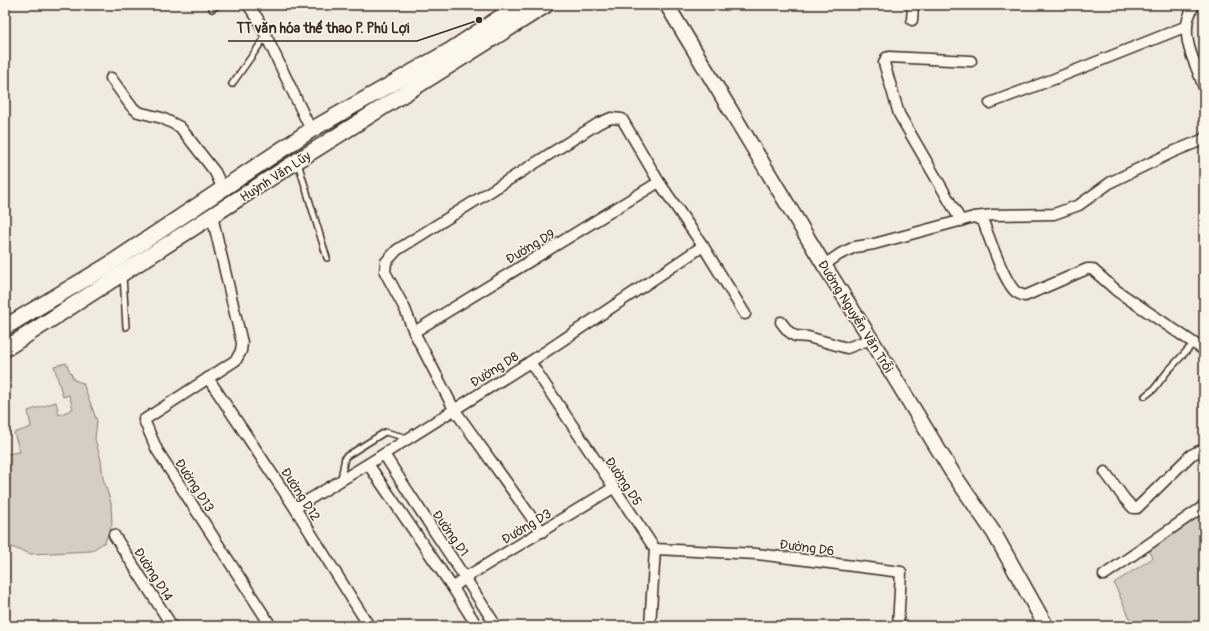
<svg xmlns="http://www.w3.org/2000/svg" width="1209" height="631" viewBox="0 0 1209 631" font-family="Pangolin,sans-serif">
	<style>
		.green { fill: #d5cec3; stroke: #887c70 }
		.lines { fill: none; stroke-linecap: round; stroke-linejoin: round }
		.lane-casing { stroke: #3b2a1e; stroke-width: 8 }
		.street-casing { stroke: #3b2a1e; stroke-width: 13 }
		.secondary-casing { stroke: #3b2a1e; stroke-width: 17 }
		.primary-casing { stroke: #3b2a1e; stroke-width: 18 }
		.lane { stroke: #fbf7ec; stroke-width: 5 }
		.street { stroke: #fbf7ec; stroke-width: 10 }
		.secondary { stroke: #fbf7ec; stroke-width: 14 }
		.primary { stroke: #fbf7ec; stroke-width: 15 }
		.labels { text-anchor: middle; stroke-width: 3; stroke-linejoin: round; paint-order: stroke }
		.street-label { font-size: 13px; fill: #3b2a1e; stroke: #fbf7ec }
		.leader { fill: none; stroke: #3b2a1e; stroke-width: 1.5 }
		.callout-dot { fill: #3b2a1e; stroke: #fbf7ec; stroke-width: 1.5 }
		.callout-label { font-size: 14px; text-anchor: middle; font-weight: bold; fill: #3b2a1e; stroke: #fbf7ec; stroke-width: 3; stroke-linejoin: round; paint-order: stroke }
	</style>
	<rect width="100%" height="100%" fill="#f0ebe0"/>
	<filter id="ink" filterUnits="userSpaceOnUse"><feTurbulence type="fractalNoise" baseFrequency=".025" numOctaves="2"/><feDisplacementMap in="SourceGraphic" scale="8" xChannelSelector="R" yChannelSelector="G"/><feConvolveMatrix kernelMatrix="1 2 1 2 8 2 1 2 1" color-interpolation-filters="sRGB"/></filter>
	<g filter="url(#ink)">
		<!-- green -->
		<g class="green">
			<polygon points="66,363 74,380 83,383 97,421 95,439 101,460 103,478 111,503 112,524 105,542 91,551 31,554 5,545 5,454 20,452 14,433 31,427 28,411 56,402 59,415 73,409 69,395 63,397 54,366"/>
			<polygon points="1204,511 1204,626 1187,626 1185,624 1180,626 1137,626 1131,621 1114,583 1153,558 1148,548"/>
		</g>
		<g class="lines">
			<!-- lane casing -->
			<g class="lane-casing">
				<g id="lane">
					<polyline points="212,9 218,5"/>
					<polyline points="232,84 266,36"/>
					<polyline points="298,163 327,258"/>
					<polyline points="123,275 126,327"/>
					<polyline points="1145,396 1154,389 1167,372 1194,343"/>
					<polyline points="341,479 345,457 385,432 408,438"/>
				</g>
			</g>
			<!-- street casing -->
			<g class="street-casing">
				<g id="street">
					<polyline points="248,5 258,19 311,130"/>
					<path d="M1194 5C1191 12 1187 18 1187 26 1185 48 1198 68 1204 88"/>
					<polyline points="912,20 913,5"/>
					<polyline points="111,78 131,106 138,112 162,118 180,127 215,172 223,189"/>
					<polyline points="990,103 1054,79 1187,26"/>
					<polyline points="212,216 242,343 241,351 236,360 144,420 157,450 271,626"/>
					<path d="M974 217 983 221C989 237 1004 282 1016 292 1019 294 1022 295 1025 296L1087 269H1092L1117 291 1204 350"/>
					<polyline points="961,221 899,114 884,63 886,58 889,57 971,61"/>
					<polyline points="824,265 840,254 855,247 874,244 974,217 993,215 1054,214 1079,205 1111,182 1175,151 1202,140 1204,138"/>
					<polyline points="781,322 788,331 795,336 808,337 847,348 871,339"/>
					<polyline points="414,332 659,182"/>
					<polyline points="530,362 655,549 650,626"/>
					<polyline points="208,378 295,508 369,626"/>
					<path d="M384 454C420 512 460 568 496 626"/>
					<polyline points="368,464 453,588 477,626"/>
					<polyline points="1105,472 1124,498 1133,508 1137,508 1191,455 1199,451 1204,453"/>
					<polyline points="295,508 368,464 530,362 703,246"/>
					<polyline points="542,532 454,409 414,332 405,309 385,272 386,262 397,250 599,123 611,118 622,119 659,182 703,246 745,314"/>
					<polyline points="114,535 172,626"/>
					<polyline points="655,549 757,554 901,572 898,626"/>
					<polyline points="1104,575 1204,506"/>
					<polyline points="453,588 466,577 613,488"/>
				</g>
			</g>
			<!-- secondary casing -->
			<g class="secondary-casing">
				<polyline id="secondary" points="667,5 824,265 871,339 952,472 994,533 1046,626"/>
			</g>
			<!-- primary casing -->
			<g class="primary-casing">
				<g id="primary">
					<polyline points="5,327 107,266 311,130 451,50 519,5"/>
					<polyline points="5,349 297,161 546,5"/>
				</g>
			</g>
			<!-- lane -->
			<use href="#lane" class="lane"/>
			<!-- street -->
			<use href="#street" class="street"/>
			<!-- secondary -->
			<use href="#secondary" class="secondary"/>
			<!-- primary -->
			<use href="#primary" class="primary"/>
		</g>
	</g>
	<g class="labels">
		<!-- street labels -->
		<g class="street-label">
			<text transform="translate(275 176) rotate(-33)" y="5">Huỳnh Văn Lũy</text>
			<text transform="translate(530 246) rotate(-31)" y="5">Đường D9</text>
			<text transform="translate(856 316) rotate(58)" y="5">Đường Nguyễn Văn Trỗi</text>
			<text transform="translate(494 369) rotate(-32)" y="5">Đường D8</text>
			<text transform="translate(624 481) rotate(56)" y="5">Đường D5</text>
			<text transform="translate(195 485) rotate(57)" y="5">Đường D13</text>
			<text transform="translate(301 494) rotate(57)" y="5">Đường D12</text>
			<text transform="translate(526 526) rotate(-31)" y="5">Đường D3</text>
			<text transform="translate(451 533) rotate(55)" y="5">Đường D1</text>
			<text transform="translate(807 547) rotate(7)" y="5">Đường D6</text>
			<text transform="translate(154 574) rotate(57)" y="5">Đường D14</text>
		</g>
	</g>
	<!-- callouts -->
	<path class="leader" d="M479 20L417 41H228"/>
	<circle class="callout-dot" cx="479" cy="20" r="4"/>
	<g class="callout-label">
		<text x="323" y="33">TT văn hóa thể thao P. Phú Lợi</text>
	</g>
	<!-- margin -->
	<rect width="1209" height="631" fill="none" stroke="#fbf7ec" stroke-width="20"/>
	<rect x="10" y="10" width="1189" height="611" fill="none" stroke="#3b2a1e" stroke-width="1.5" filter="url(#ink)"/>
</svg>
